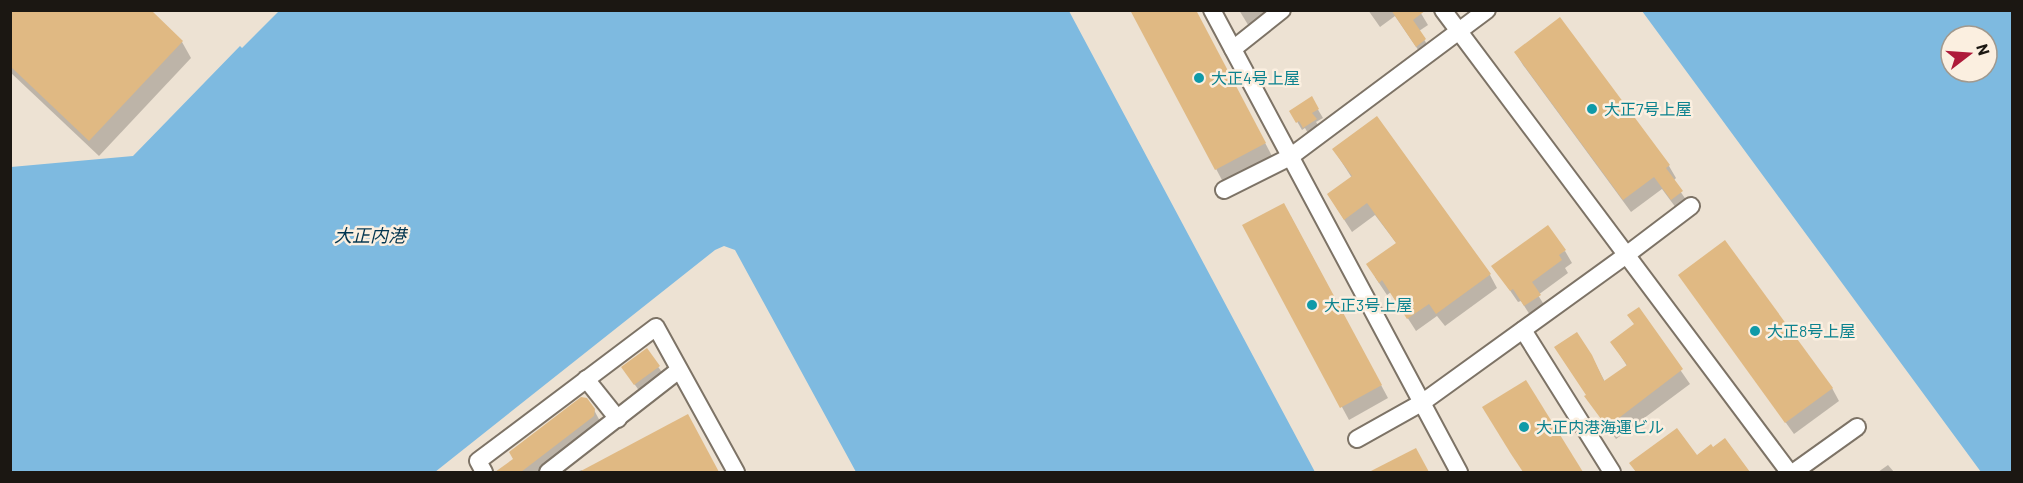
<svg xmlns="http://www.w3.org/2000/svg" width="2023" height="483" viewBox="0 0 2023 483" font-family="Barlow,'Noto Sans JP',sans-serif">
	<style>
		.water { fill: #7ebae0; fill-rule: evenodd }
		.shadow { fill: #0003 }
		.building { fill: #e0b983 }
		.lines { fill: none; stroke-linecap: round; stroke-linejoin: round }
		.minor-casing { stroke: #7d7366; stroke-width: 20 }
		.minor { stroke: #fff; stroke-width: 16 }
		.culture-dot { fill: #0f9aa8; stroke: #fbefe0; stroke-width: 2 }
		.labels { text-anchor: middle; stroke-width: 5; stroke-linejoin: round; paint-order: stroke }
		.culture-label { font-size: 16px; fill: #0d838f; stroke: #fbefe0; text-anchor: start }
		.water-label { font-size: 18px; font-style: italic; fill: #033650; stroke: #fbefe0 }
	</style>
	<rect width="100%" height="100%" fill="#ede2d3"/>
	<!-- water -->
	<g class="water">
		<polygon points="280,10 1069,11 1315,472 856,472 735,250 724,246 715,250 435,472 11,472 11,167 133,156 240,46 242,48"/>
		<path d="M1642 11H2012V472H1981ZM1951 36H1987V72H1951Z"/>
	</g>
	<!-- shadow -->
	<g class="shadow">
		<polygon points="10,10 182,42 191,58 99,156 10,72"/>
		<polygon points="1195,10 1272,156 1223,182 1133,12"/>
		<polygon points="1239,10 1282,10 1253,33"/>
		<polygon points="1368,10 1419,10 1428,25 1419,31 1431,51 1423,57 1395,16 1380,27"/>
		<polygon points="1560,19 1669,166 1676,178 1673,181 1689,204 1679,212 1662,189 1631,212 1523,65 1515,52"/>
		<polygon points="1311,98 1323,118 1316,122 1320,128 1309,135 1305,128 1302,130 1291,111"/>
		<polygon points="1334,150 1490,275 1497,288 1445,326 1437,316 1416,331 1391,292 1387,295 1375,277 1397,244 1375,215 1352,232 1336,207 1352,178"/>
		<polygon points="1291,217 1388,398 1349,420 1244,226"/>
		<polygon points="1565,251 1572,263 1565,268 1568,273 1538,295 1546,308 1532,318 1521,301 1518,302 1493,266"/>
		<polygon points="1680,276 1832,388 1839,401 1794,434"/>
		<polygon points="1638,309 1690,384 1616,439 1586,397 1591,355 1605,382 1627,366 1612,342 1635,325 1629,316"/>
		<polygon points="646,350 664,375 640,392 628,375"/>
		<polygon points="1525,382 1581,472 1524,472 1494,424"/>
		<polygon points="594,410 601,423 544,472 506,472 504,468 514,460"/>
		<polygon points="696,431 718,472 576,472 582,470 583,472"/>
		<polygon points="1725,440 1749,472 1636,472 1631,463 1696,457 1713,449"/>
		<polygon points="1415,450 1428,472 1378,472 1377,470"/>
		<polygon points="1888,465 1894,472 1878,472"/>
	</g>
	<!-- building -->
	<g class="building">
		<polygon points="10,10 151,10 183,41 89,141 10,66"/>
		<polygon points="1130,10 1196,10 1266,143 1215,170"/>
		<polygon points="1391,10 1426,10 1413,20 1426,39 1416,47"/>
		<polygon points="1560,17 1670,165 1666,168 1683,191 1671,200 1654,177 1623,200 1514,52"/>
		<polygon points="1312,96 1319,109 1312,113 1317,119 1303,128 1299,121 1296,123 1289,111"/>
		<polygon points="1377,116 1491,274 1436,314 1429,304 1407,319 1382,280 1379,283 1366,264 1396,243 1367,203 1344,220 1327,194 1352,176 1332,149"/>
		<polygon points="1284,203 1382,385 1340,408 1242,225"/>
		<polygon points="1548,225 1566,250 1559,255 1562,260 1532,282 1541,295 1524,306 1513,289 1510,291 1491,266"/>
		<polygon points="1725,240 1833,388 1785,423 1678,275"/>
		<polygon points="1639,307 1683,369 1607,427 1584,396 1586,395 1554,347 1577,332 1592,355 1604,381 1627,365 1610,342 1634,324 1627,315"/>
		<polygon points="647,348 660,366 634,385 621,367"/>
		<polygon points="1526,380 1583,472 1523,472 1511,454 1482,407"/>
		<polygon points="581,397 587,398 595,409 594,416 521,472 495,472 513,459 509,452"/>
		<polygon points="688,414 719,472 579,472"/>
		<polygon points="1677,428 1697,455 1711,444 1713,447 1725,438 1750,472 1636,472 1629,463"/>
		<polygon points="1416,448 1429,472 1369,472"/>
	</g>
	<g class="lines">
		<!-- minor casing -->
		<g class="minor-casing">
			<g id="minor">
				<polyline points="1212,10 1459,472"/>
				<polyline points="1443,10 1789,472"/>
				<polyline points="1233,49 1282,10"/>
				<polyline points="1224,190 1290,157 1487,10"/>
				<polyline points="1523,330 1612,472"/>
				<polyline points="586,379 618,419"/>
				<polyline points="1357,439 1423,402 1625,256 1691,206"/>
				<polyline points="484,472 478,461 656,327 736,472"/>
				<polyline points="548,472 679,370"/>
				<polyline points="1794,472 1857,427"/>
			</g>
		</g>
		<!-- minor -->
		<use href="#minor" class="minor"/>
	</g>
	<!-- markers -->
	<g class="culture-dot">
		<circle cx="1199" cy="78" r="6"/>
		<circle cx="1592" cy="109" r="6"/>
		<circle cx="1312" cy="305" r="6"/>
		<circle cx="1755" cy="331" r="6"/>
		<circle cx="1524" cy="427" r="6"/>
	</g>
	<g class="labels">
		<!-- culture labels -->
		<g class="culture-label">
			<text x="1211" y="84">大正4号上屋</text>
			<text x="1604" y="115">大正7号上屋</text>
			<text x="1324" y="311">大正3号上屋</text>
			<text x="1767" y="337">大正8号上屋</text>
			<text x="1536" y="433">大正内港海運ビル</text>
		</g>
		<!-- water labels -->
		<g class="water-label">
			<text x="370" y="242">大正内港</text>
		</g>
	</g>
	<!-- border -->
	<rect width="2023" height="483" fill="none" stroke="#1b1712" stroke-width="24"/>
	<!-- north arrow -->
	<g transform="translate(1969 54) rotate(73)"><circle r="28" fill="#fbefe0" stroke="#a1998e" stroke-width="1.5"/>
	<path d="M0-4.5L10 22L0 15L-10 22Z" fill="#ae1a3a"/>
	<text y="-9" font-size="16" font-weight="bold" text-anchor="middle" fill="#1b1712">N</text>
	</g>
</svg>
